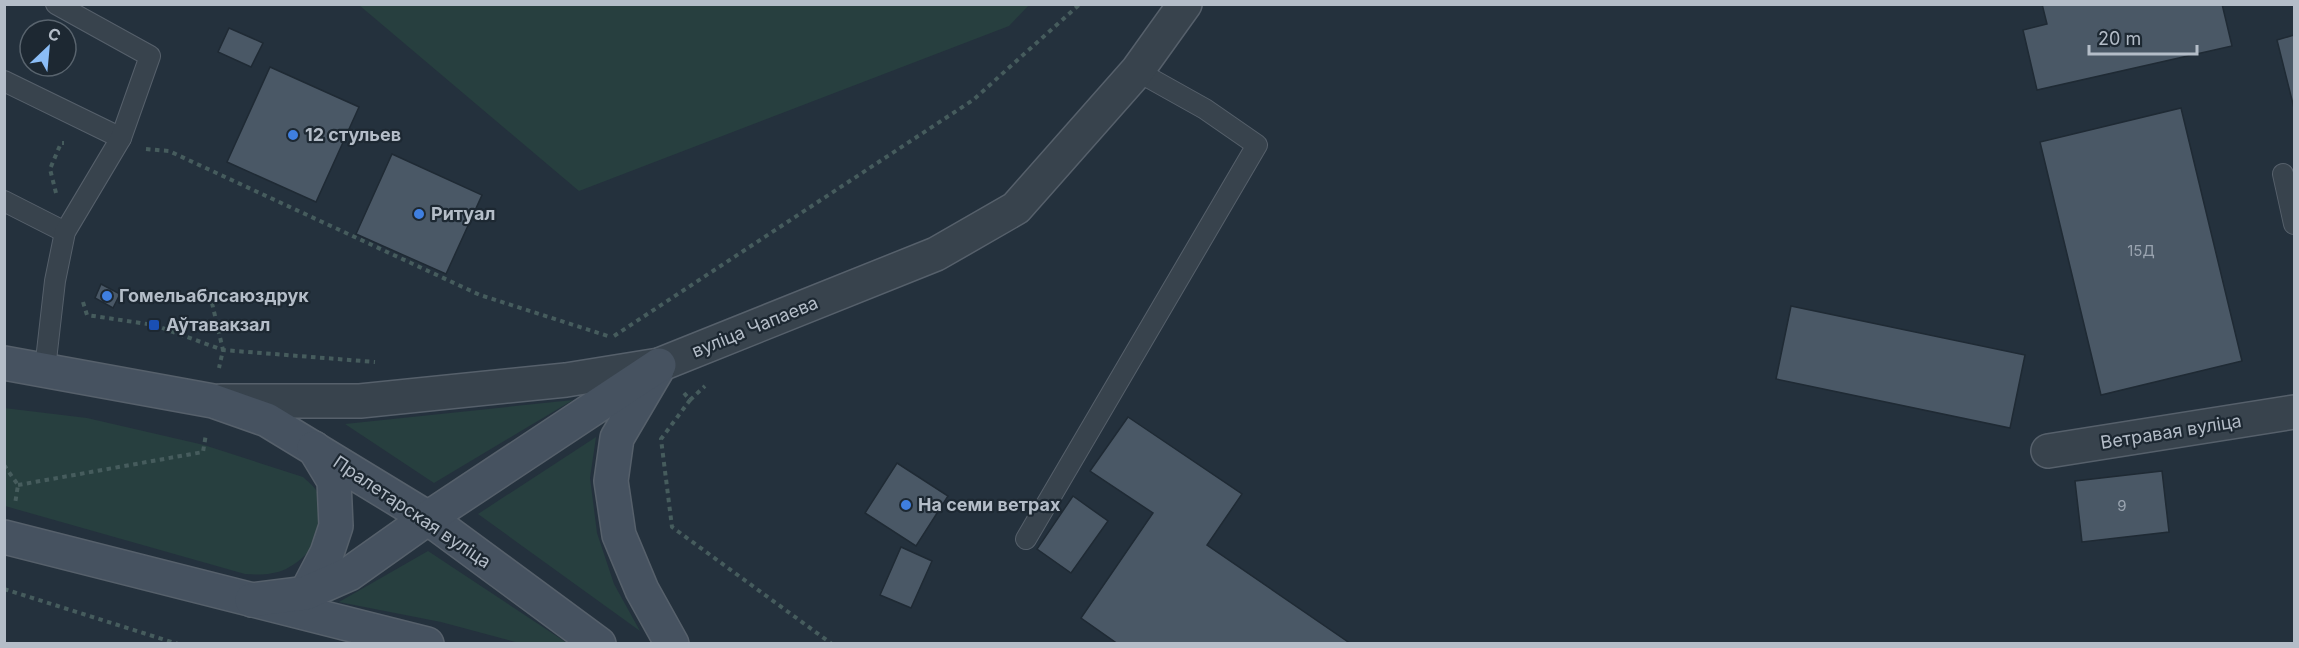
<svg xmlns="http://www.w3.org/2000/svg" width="2299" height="648" viewBox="0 0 2299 648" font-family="Inter,sans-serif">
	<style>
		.green { fill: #273f3f }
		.building { fill: #4a5866; stroke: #1f2a34; stroke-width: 1.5 }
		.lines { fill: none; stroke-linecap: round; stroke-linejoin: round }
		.service-casing { stroke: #56606b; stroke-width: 22 }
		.minor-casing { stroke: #56606b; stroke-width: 36 }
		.tertiary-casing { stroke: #56606b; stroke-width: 36 }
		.secondary-casing { stroke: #56606b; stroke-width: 36 }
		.path { stroke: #465c5d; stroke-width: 4; stroke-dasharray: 4.5 4.5; stroke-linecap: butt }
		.service { stroke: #38434d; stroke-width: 20 }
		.minor { stroke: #38434d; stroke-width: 33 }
		.tertiary { stroke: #38434d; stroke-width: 33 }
		.secondary { stroke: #465260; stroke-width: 33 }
		.shop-dot { fill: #3f7fe0; stroke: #1d2832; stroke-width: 2 }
		.transit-dot { fill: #1a4fb4; stroke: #1d2832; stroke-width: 2 }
		.labels { text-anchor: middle; stroke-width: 4.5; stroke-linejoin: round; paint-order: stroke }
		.number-label { font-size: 15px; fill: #9aa4b0 }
		.poi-label { font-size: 18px; font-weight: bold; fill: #b4bdc8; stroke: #1d2832; text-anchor: start }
		.street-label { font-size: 18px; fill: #b4bdc8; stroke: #1d2832 }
	</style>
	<rect width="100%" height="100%" fill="#24313d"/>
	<!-- green -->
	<g class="green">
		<polygon points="359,5 1029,5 1009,26 579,191"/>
		<polygon points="573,400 434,483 345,424"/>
		<path d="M4 408 87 418 204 445 303 477C307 481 313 485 316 490 334 520 315 555 286 569 273 575 259 575 245 574L5 506Z"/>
		<polygon points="596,437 590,478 597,533 614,584 640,631 478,514"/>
		<polygon points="428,551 567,643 519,643 441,622 339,602"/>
	</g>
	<!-- building -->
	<g class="building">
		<polygon points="2042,4 2222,4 2232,46 2037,90 2023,30 2047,24"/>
		<polygon points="229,28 263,43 251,67 218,52"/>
		<polygon points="2294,35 2294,108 2277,40"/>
		<polygon points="270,67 359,107 316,202 227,162"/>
		<polygon points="2181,108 2242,361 2101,395 2040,142"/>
		<polygon points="392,154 482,195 446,274 356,234"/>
		<polygon points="101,284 120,294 113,308 95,298"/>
		<polygon points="1791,306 2025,355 2010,428 1776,379"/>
		<polygon points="1128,417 1242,494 1207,545 1351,644 1118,644 1081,618 1153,513 1090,471"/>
		<polygon points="897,463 948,496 916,546 865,513"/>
		<polygon points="2162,471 2169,532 2082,542 2075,481"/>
		<polygon points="1073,496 1108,521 1071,573 1037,549"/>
		<polygon points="901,547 932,561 911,608 880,595"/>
	</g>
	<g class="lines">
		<!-- service casing -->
		<g class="service-casing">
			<g id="service">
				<polyline points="4,81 121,138"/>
				<polyline points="2283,174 2294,224"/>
				<polyline points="4,201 65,232"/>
				<polyline points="45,369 55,281 65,232 121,138 150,56 56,4"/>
				<polyline points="1026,539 1257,145 1205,109 1137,71"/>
			</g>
		</g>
		<!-- minor casing -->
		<g class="minor-casing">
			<polyline id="minor" points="2048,451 2294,412"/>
		</g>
		<!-- tertiary casing -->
		<g class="tertiary-casing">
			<polyline id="tertiary" points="221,401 360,401 566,380 659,365 936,254 1016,208 1137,71 1185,4"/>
		</g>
		<!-- secondary casing -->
		<g class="secondary-casing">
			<g id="secondary">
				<polyline points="4,363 213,401 267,420 428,518 599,644"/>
				<polyline points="657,370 617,438 611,481 619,535 642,590 672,644"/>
				<polyline points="4,537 427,644"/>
				<polyline points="306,593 327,553 336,526 334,481 314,448"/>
				<polyline points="252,600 306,593 349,574 428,518 659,365"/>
			</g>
		</g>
		<!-- path -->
		<g class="path">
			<polyline points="146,149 169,151 480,295 608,336"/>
			<polyline points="56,193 50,169 61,143 64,143"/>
			<polyline points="83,302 87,315 154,325 223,350 375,362"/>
			<polyline points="212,303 223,350 219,368"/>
			<polyline points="614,336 973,100 1080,4"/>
			<polyline points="684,393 690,400 661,439 672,527 832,644"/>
			<polyline points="690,400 705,386"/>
			<polyline points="4,465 18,485 15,504"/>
			<polyline points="18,485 203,452 206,434"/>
			<polyline points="4,589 178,644"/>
		</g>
		<!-- service -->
		<use href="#service" class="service"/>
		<!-- minor -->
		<use href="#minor" class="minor"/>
		<!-- tertiary -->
		<use href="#tertiary" class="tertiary"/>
		<!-- secondary -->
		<use href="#secondary" class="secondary"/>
	</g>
	<!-- markers -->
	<g class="shop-dot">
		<circle cx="293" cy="135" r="6"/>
		<circle cx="419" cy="214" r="6"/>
		<circle cx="107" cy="296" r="6"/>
		<circle cx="906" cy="505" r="6"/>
	</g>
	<rect class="transit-dot" x="148" y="319" width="12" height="12" rx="3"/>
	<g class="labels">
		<!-- number labels -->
		<g class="number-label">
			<text x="2141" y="256">15Д</text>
			<text x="2122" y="511">9</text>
		</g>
		<!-- poi labels -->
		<g class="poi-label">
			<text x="305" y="141">12 стульев</text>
			<text x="431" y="220">Ритуал</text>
			<text x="119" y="302">Гомельаблсаюздрук</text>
			<text x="166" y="331">Аўтавакзал</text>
			<text x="918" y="511">На семи ветрах</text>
		</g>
		<!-- street labels -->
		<g class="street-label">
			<text transform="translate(755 327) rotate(-22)" y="6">вуліца Чапаева</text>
			<text transform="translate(2171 432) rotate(-9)" y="6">Ветравая вуліца</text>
			<text transform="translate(412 512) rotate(34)" y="6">Пралетарская вуліца</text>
		</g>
	</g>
	<!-- border -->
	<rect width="2299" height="648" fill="none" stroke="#b4bdc8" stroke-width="12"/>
	<!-- north arrow -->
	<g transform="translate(48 48) rotate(26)"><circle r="28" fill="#1d2832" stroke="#59646e" stroke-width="1.5"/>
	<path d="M0-4.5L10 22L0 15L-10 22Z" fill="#8bbdf6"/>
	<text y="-9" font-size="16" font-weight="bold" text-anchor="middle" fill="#b4bdc8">С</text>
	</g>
	<!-- scale -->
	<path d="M2089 45v9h108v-9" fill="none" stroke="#b4bdc8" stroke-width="3"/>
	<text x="2098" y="45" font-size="18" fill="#b4bdc8" stroke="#1d2832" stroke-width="4.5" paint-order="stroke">20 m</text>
</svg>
